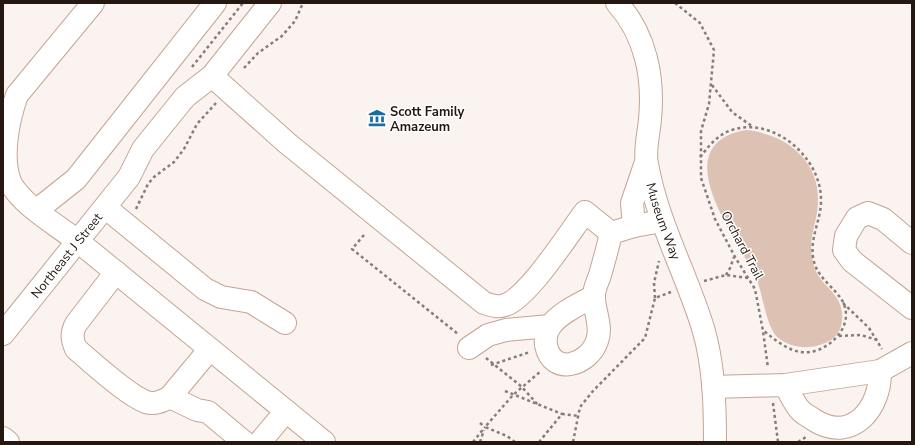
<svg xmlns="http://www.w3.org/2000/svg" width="915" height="445" viewBox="0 0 915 445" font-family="'Nunito Sans',sans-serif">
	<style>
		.green { fill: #ddc2b4 }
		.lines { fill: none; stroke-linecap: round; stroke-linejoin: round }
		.minor-casing { stroke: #c6a492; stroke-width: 24 }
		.path { stroke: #867d77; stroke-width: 2.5; stroke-dasharray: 3 3; stroke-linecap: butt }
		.minor { stroke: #fff; stroke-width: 22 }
		.labels { text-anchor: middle; stroke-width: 3; stroke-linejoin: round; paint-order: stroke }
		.poi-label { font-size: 13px; font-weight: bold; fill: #241811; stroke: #fff; text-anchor: start }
		.street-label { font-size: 13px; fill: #241811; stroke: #fff }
	</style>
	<rect width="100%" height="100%" fill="#faf3ef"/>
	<!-- green -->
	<path class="green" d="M746 130C785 134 820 159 818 203 817 226 807 236 813 262 817 282 832 287 839 302 845 314 843 333 831 340 814 350 793 350 777 337 766 326 763 294 756 278 738 239 662 145 746 130Z"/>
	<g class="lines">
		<!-- minor casing -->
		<g class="minor-casing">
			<g id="minor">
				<path d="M93 3 17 95C8 120 0 159 11 184 24 207 59 226 80 243 161 310 243 375 324 442"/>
				<path id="s1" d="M617 3C646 35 654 78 650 119 649 133 644 151 647 164 657 221 686 273 703 328 714 365 715 404 715 442"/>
				<path d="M212 76 287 143 484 303C491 305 498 308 505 305 528 298 569 233 585 212L611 233 634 226 662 221"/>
				<polyline points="106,208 205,289 221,297 251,302 285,323"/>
				<polyline points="37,210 76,179 215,3"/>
				<polyline points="634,226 632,203 646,162"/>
				<polyline points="912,243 883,219 868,213 857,218 846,236 844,250 852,261 912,308"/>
				<path d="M116 272 76 324C71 333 72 340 76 349 93 363 127 395 146 402 155 405 162 401 170 397L197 410 208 412 244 442"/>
				<path d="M594 296C580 304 561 312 551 325 547 330 545 338 546 345 552 377 589 365 597 341 603 326 593 309 594 295 594 289 598 281 600 275 604 261 608 247 611 233"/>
				<path id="s2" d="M3 334 129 177 143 149 185 97 212 76 270 3"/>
				<polyline points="469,348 488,335 506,330 550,326"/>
				<polyline points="880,371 912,353"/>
				<path d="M713 387 785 385C790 393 794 404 801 411 804 414 810 417 814 420 852 444 881 408 880 371L785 385"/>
				<polyline points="170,397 210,349"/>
				<polyline points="3,438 8,442"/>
				<polyline points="260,442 286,411"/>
			</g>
		</g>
		<!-- path -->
		<g class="path">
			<polyline points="675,3 700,23 714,50 709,104 701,131 701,178 715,219 735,257 755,289 763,331 768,368"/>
			<polyline points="192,67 243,3"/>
			<polyline points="244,68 258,53 282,36 295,21 303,3"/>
			<polyline points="712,85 732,112 753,127"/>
			<path d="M700 157C709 146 718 134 732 130 774 116 822 158 821 201 821 220 810 237 813 257 816 278 835 287 843 302 853 323 836 343 818 350 797 358 780 344 764 331"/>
			<polyline points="136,209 148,184 154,177 174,162 184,149 197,124 216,103"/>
			<polyline points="364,235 352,249 458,334"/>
			<polyline points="726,275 730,268 734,257"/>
			<polyline points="704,281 726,275 748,278"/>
			<polyline points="655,298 654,283 659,261"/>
			<polyline points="843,303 869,328 882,349"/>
			<polyline points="839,336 861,335 877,340"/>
			<polyline points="486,358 522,387 538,405"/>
			<polyline points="491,365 530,352"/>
			<polyline points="505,391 562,414"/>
			<polyline points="773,403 778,442"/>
			<polyline points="480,423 485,427"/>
			<polyline points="473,442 485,427"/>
			<polyline points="480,442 484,430"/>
			<polyline points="515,442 507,436 485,427 513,395 541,371"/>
			<polyline points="539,442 562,414 579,416"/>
			<polyline points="573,442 580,407 593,391 645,338 655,298 671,292"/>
			<polyline points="798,442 806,437"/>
		</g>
		<!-- minor -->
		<use href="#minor" class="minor"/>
	</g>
	<!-- icons -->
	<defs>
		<g id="museum-bare" transform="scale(1.38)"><path d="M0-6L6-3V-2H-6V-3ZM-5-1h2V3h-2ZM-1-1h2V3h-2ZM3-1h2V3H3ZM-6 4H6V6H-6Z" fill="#1c6d9e" stroke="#fff" stroke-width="2.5" paint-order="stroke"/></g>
	</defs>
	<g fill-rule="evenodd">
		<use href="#museum-bare" x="377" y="118"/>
	</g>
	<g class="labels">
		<!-- poi labels -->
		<g class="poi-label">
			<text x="390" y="116">Scott Family<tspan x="390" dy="15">Amazeum</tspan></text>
		</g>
		<!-- street labels -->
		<g class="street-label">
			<text dy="5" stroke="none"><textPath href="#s1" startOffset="229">Museum Way</textPath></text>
			<text transform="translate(743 245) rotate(62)" y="5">Orchard Trail</text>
			<text dy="5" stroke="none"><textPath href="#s2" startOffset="101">Northeast J Street</textPath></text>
		</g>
	</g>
	<!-- border -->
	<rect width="915" height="445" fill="none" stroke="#241811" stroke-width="8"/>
</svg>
